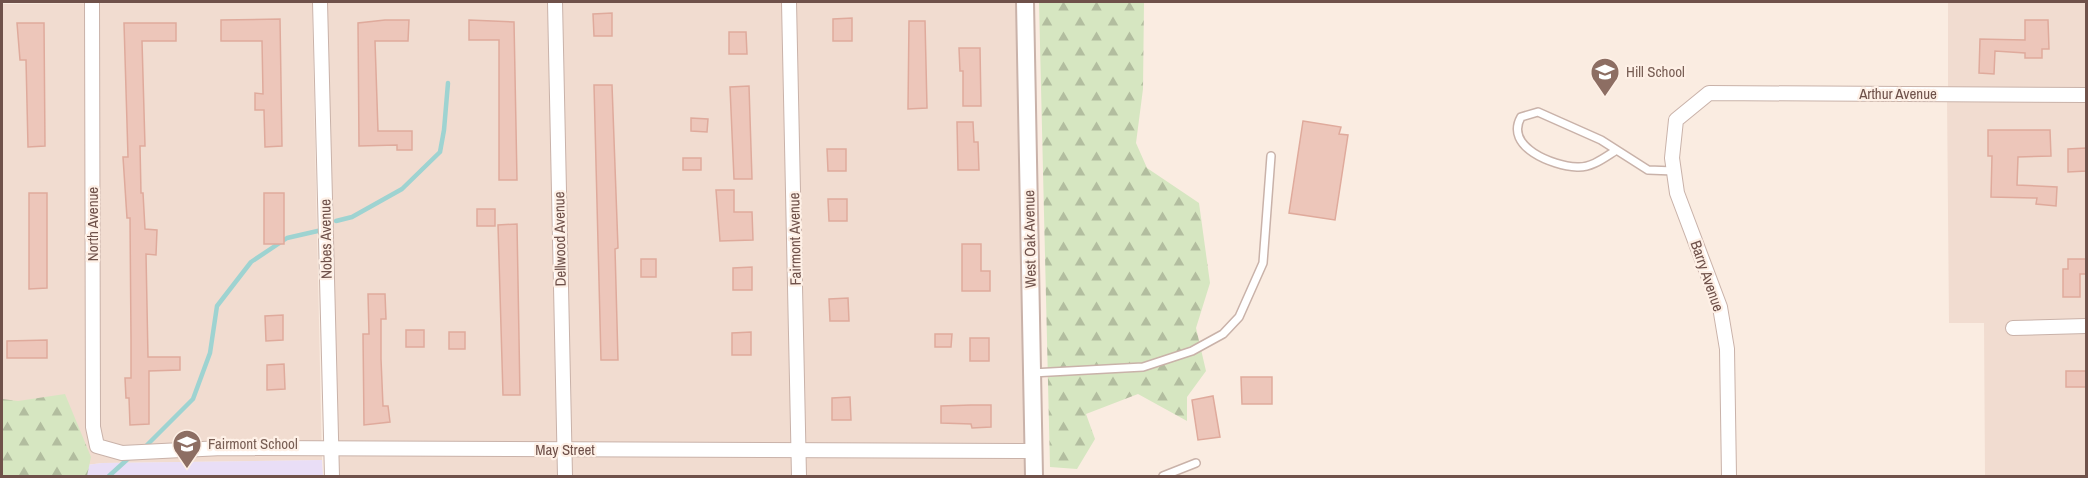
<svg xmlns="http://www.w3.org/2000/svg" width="2088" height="478" viewBox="0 0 2088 478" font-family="'Archivo Narrow',sans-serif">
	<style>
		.residential { fill: #f1dcd0 }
		.education { fill: #e9def6 }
		.forest { fill: url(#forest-firs) }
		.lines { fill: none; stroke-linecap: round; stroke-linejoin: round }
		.stream { stroke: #9ed3d1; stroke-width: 4.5 }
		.building { fill: #edc6ba; stroke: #dfaa9c; stroke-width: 1.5 }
		.service-casing { stroke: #c9b2a9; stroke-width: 10 }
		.minor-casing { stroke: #c9b2a9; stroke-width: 16 }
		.tertiary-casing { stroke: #c9b2a9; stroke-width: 20 }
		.service { stroke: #fff; stroke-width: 7 }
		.minor { stroke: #fff; stroke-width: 14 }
		.tertiary { stroke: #fff; stroke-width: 16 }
		.labels { text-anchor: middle; stroke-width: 4.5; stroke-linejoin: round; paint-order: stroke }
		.education-label { font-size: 15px; fill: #785e54; stroke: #fef0e6; text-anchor: start }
		.street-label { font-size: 15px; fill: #6f514a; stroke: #fef0e6 }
	</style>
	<defs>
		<pattern id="forest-firs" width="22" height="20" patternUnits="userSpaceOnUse" patternTransform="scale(1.5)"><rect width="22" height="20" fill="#d6e6c1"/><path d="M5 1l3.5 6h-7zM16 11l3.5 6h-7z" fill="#b2bd9f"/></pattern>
	</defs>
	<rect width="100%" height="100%" fill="#faece1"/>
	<!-- residential -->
	<g class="residential">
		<polygon points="312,2 322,460 102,463 2,475 2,4"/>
		<polygon points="325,2 1020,2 1029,476 337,476"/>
		<polygon points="1948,2 2086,2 2086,88 1948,89"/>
		<polygon points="1947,98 2086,99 2086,476 1985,476 1984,323 1949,323"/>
	</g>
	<!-- education -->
	<polygon class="education" points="322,460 323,476 2,476 102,463"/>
	<!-- forest -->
	<g class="forest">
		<polygon points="1039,2 1144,2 1143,89 1136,143 1147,168 1199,203 1210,283 1196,328 1206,371 1187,397 1187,421 1138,394 1086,414 1095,439 1077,469 1050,467"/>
		<polygon points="65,394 91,457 87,476 2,476 2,399 18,401"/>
	</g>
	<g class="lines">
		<!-- stream -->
		<g class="stream">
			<polyline points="336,221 352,217 402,189 440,152 444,130 448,83"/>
			<polyline points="144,448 193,399 210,353 217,306 251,262 287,238 322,230"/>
			<polyline points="109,476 131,456"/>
		</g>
	</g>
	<!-- building -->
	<g class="building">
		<polygon points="612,13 612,36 594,36 593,14"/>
		<polygon points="852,18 852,41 833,41 833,19"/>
		<polygon points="280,19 282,146 265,147 264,110 255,110 255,93 263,94 262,41 221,41 221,20"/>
		<polygon points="385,20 409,20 408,41 375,41 378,131 412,131 412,150 397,150 397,145 359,146 358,23"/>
		<polygon points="469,20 514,22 517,180 499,180 499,40 469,40"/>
		<polygon points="2025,20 2048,20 2049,49 2042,49 2042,58 2025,58 2025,53 1995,51 1994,74 1979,73 1980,39 2025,40"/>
		<polygon points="909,21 925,21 927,108 908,109"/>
		<polygon points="17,23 44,23 45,146 28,147 26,60 20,60"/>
		<polygon points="124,23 176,23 176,41 142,41 145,146 140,146 141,193 143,193 145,229 157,230 156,255 146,254 148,357 180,357 180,370 149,371 149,424 130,425 129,398 126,398 125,378 131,378 131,339 130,218 127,218 123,157 128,157"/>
		<polygon points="729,32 746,32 747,54 729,54"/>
		<polygon points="959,48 980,48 981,106 963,106 963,71 960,71"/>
		<polygon points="594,85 612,85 618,248 615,249 618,360 601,360"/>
		<polygon points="749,86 752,179 734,179 730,87"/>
		<polygon points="691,118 708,119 707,132 691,131"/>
		<polygon points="1303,121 1341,127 1339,134 1348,135 1335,220 1289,213"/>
		<polygon points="957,122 973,122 974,142 978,142 979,170 958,170"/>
		<polygon points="1988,130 2050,130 2051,156 2018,157 2017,185 2057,187 2056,206 2036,204 2037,198 1991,197 1992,156 1988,156"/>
		<polygon points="2086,148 2086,171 2068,172 2068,149"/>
		<polygon points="827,149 846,149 846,171 828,171"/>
		<rect x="683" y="158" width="18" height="12"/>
		<polygon points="716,190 734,190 734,212 752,212 753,240 720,241"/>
		<polygon points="29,193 47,193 47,288 29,289"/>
		<rect x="264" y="193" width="20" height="51"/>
		<polygon points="828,199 847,199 847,221 829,221"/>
		<rect x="477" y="209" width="18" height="17"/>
		<polygon points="517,224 520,395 503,395 498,225"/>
		<polygon points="962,244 981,244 981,271 990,271 990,291 962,291"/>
		<rect x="641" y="259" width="15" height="18"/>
		<polygon points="2068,259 2086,259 2086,274 2080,274 2080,297 2063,297 2063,269 2068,269"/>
		<polygon points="752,267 752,290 733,290 733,268"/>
		<polygon points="368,294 385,294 386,319 381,319 381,359 383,406 388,406 390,422 364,425 363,334 369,334"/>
		<polygon points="848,298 849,321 830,321 829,299"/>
		<polygon points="283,315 283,340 266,341 265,316"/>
		<rect x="406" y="330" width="18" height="17"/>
		<rect x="449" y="332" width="16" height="17"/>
		<polygon points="751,332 751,355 732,355 732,333"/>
		<polygon points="935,334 952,334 951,347 935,347"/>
		<rect x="970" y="338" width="19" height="23"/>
		<polygon points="47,340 47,358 7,358 7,341"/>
		<polygon points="284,364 285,389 267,390 267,365"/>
		<rect x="2066" y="371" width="20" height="16"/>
		<polygon points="1241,377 1272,377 1272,404 1242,404"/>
		<polygon points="1213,396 1220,437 1198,440 1192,400"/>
		<polygon points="850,397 851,420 832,420 832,398"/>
		<polygon points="971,405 991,405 991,427 972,428 971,424 941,423 941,406"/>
	</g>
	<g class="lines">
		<!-- service casing -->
		<g class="service-casing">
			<g id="service">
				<path d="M1615 151C1604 158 1591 168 1577 167 1553 166 1504 147 1521 117L1538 112 1601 140 1648 170 1674 171"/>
				<polyline points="1032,373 1143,367 1192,351 1223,334 1239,317 1263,263 1271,156"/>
				<polyline points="1163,476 1196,463"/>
			</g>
		</g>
		<!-- minor casing -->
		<g class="minor-casing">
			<g id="minor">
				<polyline points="92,2 93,427 97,446 122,453 222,448 1034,451"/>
				<polyline points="320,2 332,476"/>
				<polyline points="555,2 565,476"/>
				<polyline points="789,2 799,476"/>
				<polyline points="2013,328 2086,326"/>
				<polyline points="1729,476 1727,349 1720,307 1677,193 1672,158 1676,120 1709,93 2086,95"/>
			</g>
		</g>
		<!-- tertiary casing -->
		<g class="tertiary-casing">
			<polyline id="tertiary" points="1025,2 1034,476"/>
		</g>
		<!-- service -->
		<use href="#service" class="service"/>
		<!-- minor -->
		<use href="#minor" class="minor"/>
		<!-- tertiary -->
		<use href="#tertiary" class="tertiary"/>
	</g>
	<!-- icons -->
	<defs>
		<g id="school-pin" transform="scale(1.5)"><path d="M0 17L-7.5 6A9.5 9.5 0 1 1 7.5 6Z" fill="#8d6e63" stroke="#fef0e6"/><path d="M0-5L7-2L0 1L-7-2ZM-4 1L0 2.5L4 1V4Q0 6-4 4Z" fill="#fff"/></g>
	</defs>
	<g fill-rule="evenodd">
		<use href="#school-pin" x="1605" y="72"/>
		<use href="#school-pin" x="187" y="444"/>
	</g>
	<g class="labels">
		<!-- education labels -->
		<g class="education-label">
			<text x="1626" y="77">Hill School</text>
			<text x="208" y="449">Fairmont School</text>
		</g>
		<!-- street labels -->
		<g class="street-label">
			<text x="1898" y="99">Arthur Avenue</text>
			<text transform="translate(93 224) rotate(-90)" y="5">North Avenue</text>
			<text transform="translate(326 239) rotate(-91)" y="5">Nobes Avenue</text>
			<text transform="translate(560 239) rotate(-91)" y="5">Dellwood Avenue</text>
			<text transform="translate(795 239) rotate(-91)" y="5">Fairmont Avenue</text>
			<text transform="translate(1030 239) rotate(-91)" y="5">West Oak Avenue</text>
			<text transform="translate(1707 276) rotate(71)" y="5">Barry Avenue</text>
			<text x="565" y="455">May Street</text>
		</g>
	</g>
	<!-- border -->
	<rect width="2088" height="478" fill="none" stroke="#6f514a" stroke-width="6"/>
</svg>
